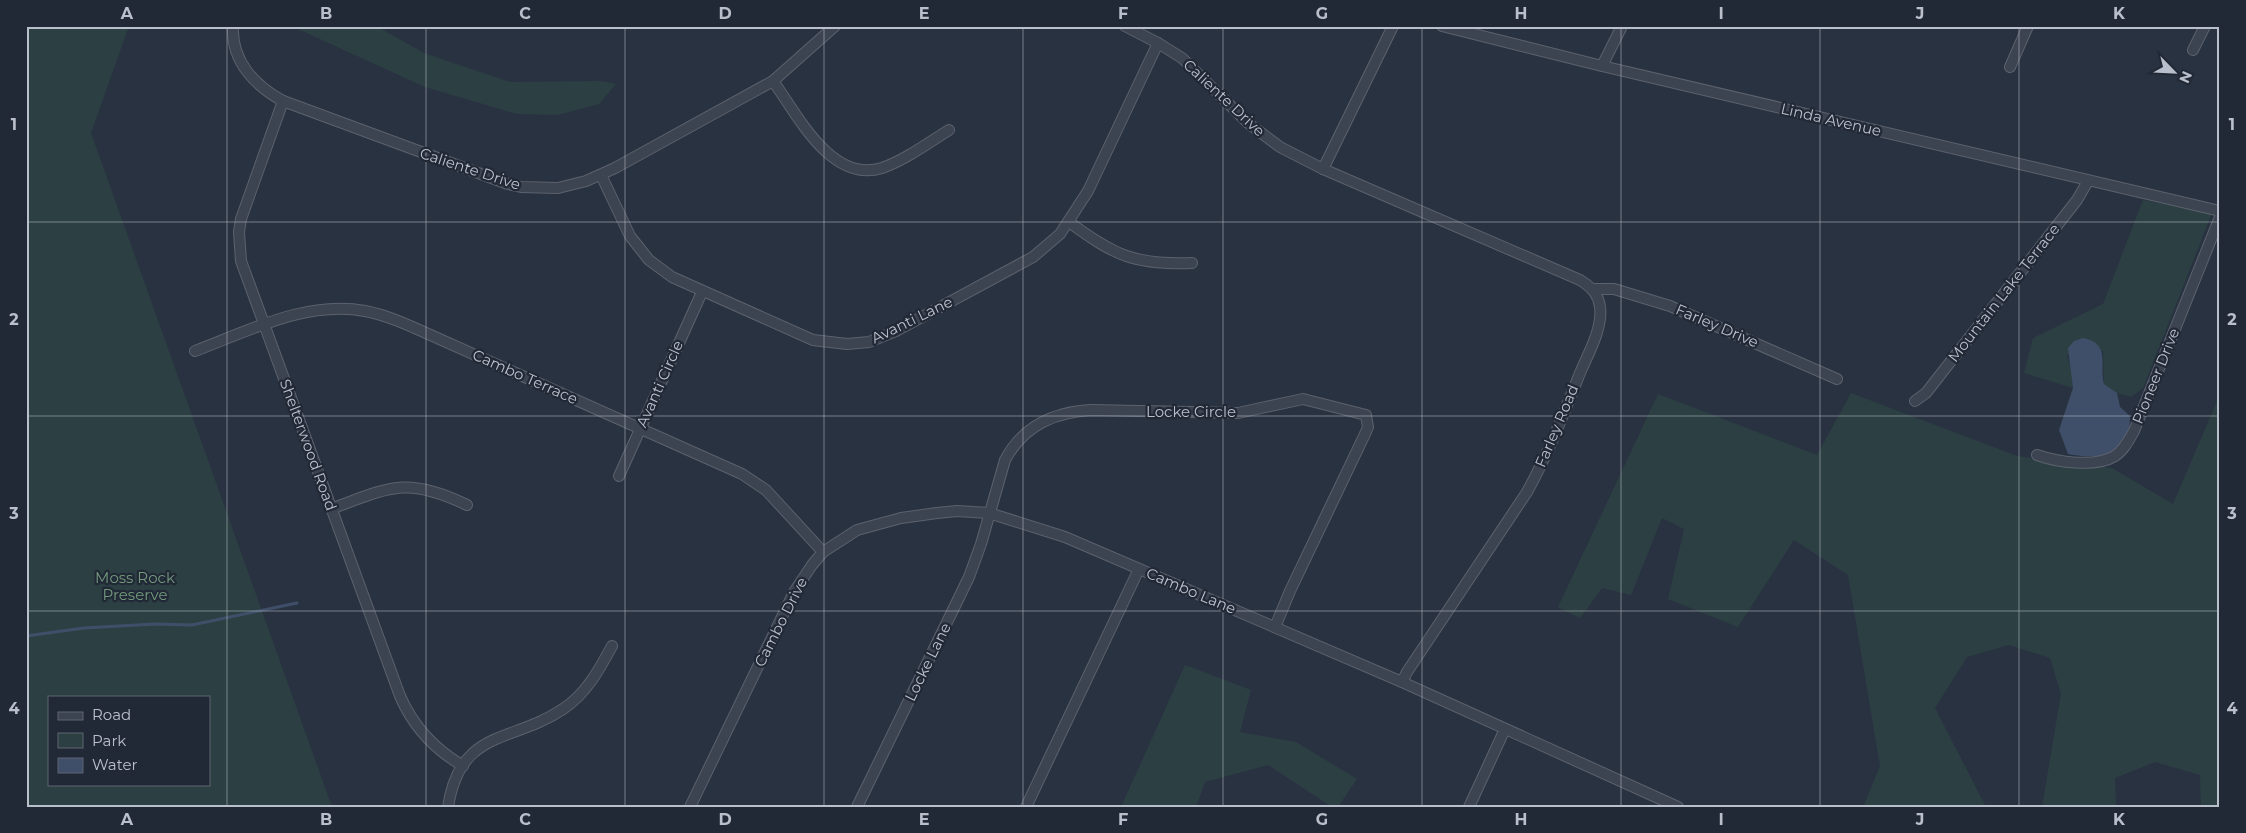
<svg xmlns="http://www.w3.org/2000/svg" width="2246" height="833" viewBox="0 0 2246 833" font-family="Montserrat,sans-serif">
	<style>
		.green { fill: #2c4043; fill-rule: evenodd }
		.water { fill: #404f69 }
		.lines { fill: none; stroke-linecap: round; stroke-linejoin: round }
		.stream { stroke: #404f69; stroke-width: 3 }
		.minor-casing { stroke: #5b626e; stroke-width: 12 }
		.minor { stroke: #3d4451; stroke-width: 10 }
		.grid { fill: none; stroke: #bac0cb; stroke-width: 1; stroke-opacity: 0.55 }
		.labels { text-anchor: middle; stroke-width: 4.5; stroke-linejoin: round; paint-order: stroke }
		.street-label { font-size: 15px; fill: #bac0cb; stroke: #222936 }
		.park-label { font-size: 15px; fill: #739a7d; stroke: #222936 }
		.neatline { fill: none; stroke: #bac0cb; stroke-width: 2 }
		.grid-label { font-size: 16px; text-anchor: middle; font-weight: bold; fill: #bac0cb }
	</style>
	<rect width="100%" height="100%" fill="#293241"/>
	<!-- green -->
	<g class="green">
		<path d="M26 26H129L91 133 332 807H26ZM49 697H209V784H49Z"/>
		<polygon points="280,26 376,26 424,53 510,82 600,81 616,84 599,104 558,115 517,114 425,87 298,29"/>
		<polygon points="2143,200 2212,213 2143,388 2131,397 2117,393 2104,384 2103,351 2067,355 2072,373 2073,388 2024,373 2033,338 2103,304"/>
		<polygon points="1851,393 2017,456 2112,468 2173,504 2220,394 2220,807 2201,807 2200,775 2155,762 2115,778 2116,807 2042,807 2061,694 2050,658 2009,645 1967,657 1935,708 1986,807 1863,807 1880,766 1848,575 1794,540 1738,627 1668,599 1684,529 1662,518 1631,595 1602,588 1580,618 1558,607 1658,394 1817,455"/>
		<polygon points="1185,665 1251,690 1240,732 1296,742 1357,779 1338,807 1332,807 1268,765 1205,782 1196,807 1121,807"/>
	</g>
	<!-- water -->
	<path class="water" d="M2083 338C2111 344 2099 362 2104 384L2117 393 2120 407 2130 416C2130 457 2101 460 2068 454L2059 430 2073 388 2068 348 2074 341Z"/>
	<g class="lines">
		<!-- stream -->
		<polyline class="stream" points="26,636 84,628 155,624 192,625 297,603"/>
		<!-- minor casing -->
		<g class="minor-casing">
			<g id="minor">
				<path d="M233 26C231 61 255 86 283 101L508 184 521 187 558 188 586 181 615 168 773 81 835 26"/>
				<path d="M1125 26 1158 43 1182 58 1248 123 1280 147 1323 169 1580 280C1591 287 1598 293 1600 307 1603 328 1588 354 1580 373 1564 413 1548 454 1527 492L1407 672 1402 682"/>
				<polyline points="1442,26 1602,66 2220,211"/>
				<polyline points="2193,50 2205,26"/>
				<polyline points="1602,66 1622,26"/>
				<polyline points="2010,67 2028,26"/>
				<path d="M773 81C797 114 831 184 882 168 905 160 928 143 949 130"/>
				<path d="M283 101 241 219 239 232 241 261 400 696C413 726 434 749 463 766"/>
				<polyline points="1323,169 1393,26"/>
				<polyline points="601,175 630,236 649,260 672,277 813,340 847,344 869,342 896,331 1033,257 1060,234 1088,191 1158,43"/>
				<path d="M1069 222C1115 256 1135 265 1192 263"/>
				<polyline points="1593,289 1614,289 1670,306 1837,379"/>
				<path d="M195 351C248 331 307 300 365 311 386 315 406 324 426 333L742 474 766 490 823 552"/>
				<polyline points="1915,401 1926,393 2077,200 2088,181"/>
				<path d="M2037 455C2057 462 2095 468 2115 456 2124 450 2129 440 2134 431L2220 217"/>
				<polyline points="619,476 702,292"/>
				<path d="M331 509C390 487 407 476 467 505"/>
				<path d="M448 807C460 728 513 743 563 709 586 694 599 670 612 646"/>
				<polyline points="690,807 794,592 812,565 823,552 857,530 901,518 937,513 957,511 989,513 1065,537 1402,682 1678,807"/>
				<path d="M857 807 969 577 981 544 1005 460C1023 426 1054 412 1091 410L1238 413 1303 399 1366 415 1368 427 1365 434 1290 591 1275 627"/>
				<polyline points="1026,807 1139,569"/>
				<polyline points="1469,807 1505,729"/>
			</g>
		</g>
		<!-- minor -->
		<use href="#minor" class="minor"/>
	</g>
	<!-- grid -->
	<path class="grid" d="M227 26V807M426 26V807M625 26V807M824 26V807M1023 26V807M1223 26V807M1422 26V807M1621 26V807M1820 26V807M2019 26V807M26 222H2220M26 416H2220M26 611H2220"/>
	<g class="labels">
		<!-- street labels -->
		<g class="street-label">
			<text transform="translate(1224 98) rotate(43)" y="5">Caliente Drive</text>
			<text transform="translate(1831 120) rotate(13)" y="5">Linda Avenue</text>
			<text transform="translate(470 169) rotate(18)" y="5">Caliente Drive</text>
			<text transform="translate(2004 293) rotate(-52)" y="5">Mountain Lake Terrace</text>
			<text transform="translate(912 320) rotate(-26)" y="5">Avanti Lane</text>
			<text transform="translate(1717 326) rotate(23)" y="5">Farley Drive</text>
			<text transform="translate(2156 376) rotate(-68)" y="5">Pioneer Drive</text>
			<text transform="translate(525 377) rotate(24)" y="5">Cambo Terrace</text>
			<text transform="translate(660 384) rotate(-66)" y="5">Avanti Circle</text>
			<text x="1191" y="417">Locke Circle</text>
			<text transform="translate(1557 426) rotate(-67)" y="5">Farley Road</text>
			<text transform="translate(308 445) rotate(70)" y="5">Shelterwood Road</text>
			<text transform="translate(1191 591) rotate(23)" y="5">Cambo Lane</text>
			<text transform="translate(781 622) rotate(-63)" y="5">Cambo Drive</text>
			<text transform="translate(928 662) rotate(-64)" y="5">Locke Lane</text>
		</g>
		<!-- park labels -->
		<g class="park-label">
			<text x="135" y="583">Moss Rock<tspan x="135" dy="17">Preserve</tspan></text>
		</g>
	</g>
	<!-- border -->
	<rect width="2246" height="833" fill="none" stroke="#222936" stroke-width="55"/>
	<!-- legend -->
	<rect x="48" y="696" width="162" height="90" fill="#222936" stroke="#5f6572"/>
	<rect x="58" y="712" width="25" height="8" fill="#3d4451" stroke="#5f6572"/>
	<text x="92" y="720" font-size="15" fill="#bac0cb">Road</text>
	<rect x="58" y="733" width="25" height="15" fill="#2c4043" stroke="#5f6572"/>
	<text x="92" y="746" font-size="15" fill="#bac0cb">Park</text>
	<rect x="58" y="758" width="25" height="15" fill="#404f69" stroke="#5f6572"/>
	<text x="92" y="770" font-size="15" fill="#bac0cb">Water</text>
	<!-- north arrow -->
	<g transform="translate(2174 72) rotate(114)" stroke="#222936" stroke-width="4" paint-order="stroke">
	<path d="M0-4L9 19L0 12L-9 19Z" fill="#bac0cb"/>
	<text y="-8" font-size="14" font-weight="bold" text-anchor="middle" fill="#bac0cb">N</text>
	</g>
	<rect x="28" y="28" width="2190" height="778" class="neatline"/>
	<g class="grid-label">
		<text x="127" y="19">A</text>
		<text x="326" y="19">B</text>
		<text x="525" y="19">C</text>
		<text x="725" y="19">D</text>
		<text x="924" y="19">E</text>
		<text x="1123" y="19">F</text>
		<text x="1322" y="19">G</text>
		<text x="1521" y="19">H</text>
		<text x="1721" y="19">I</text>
		<text x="1920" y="19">J</text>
		<text x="2119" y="19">K</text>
		<text x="14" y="130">1</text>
		<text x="2232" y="130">1</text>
		<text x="14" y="325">2</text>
		<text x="2232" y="325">2</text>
		<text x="14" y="519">3</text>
		<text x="2232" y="519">3</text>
		<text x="14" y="714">4</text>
		<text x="2232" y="714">4</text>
		<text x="127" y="825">A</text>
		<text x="326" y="825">B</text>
		<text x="525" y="825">C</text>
		<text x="725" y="825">D</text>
		<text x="924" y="825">E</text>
		<text x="1123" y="825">F</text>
		<text x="1322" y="825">G</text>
		<text x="1521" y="825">H</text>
		<text x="1721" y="825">I</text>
		<text x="1920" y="825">J</text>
		<text x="2119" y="825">K</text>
	</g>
</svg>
